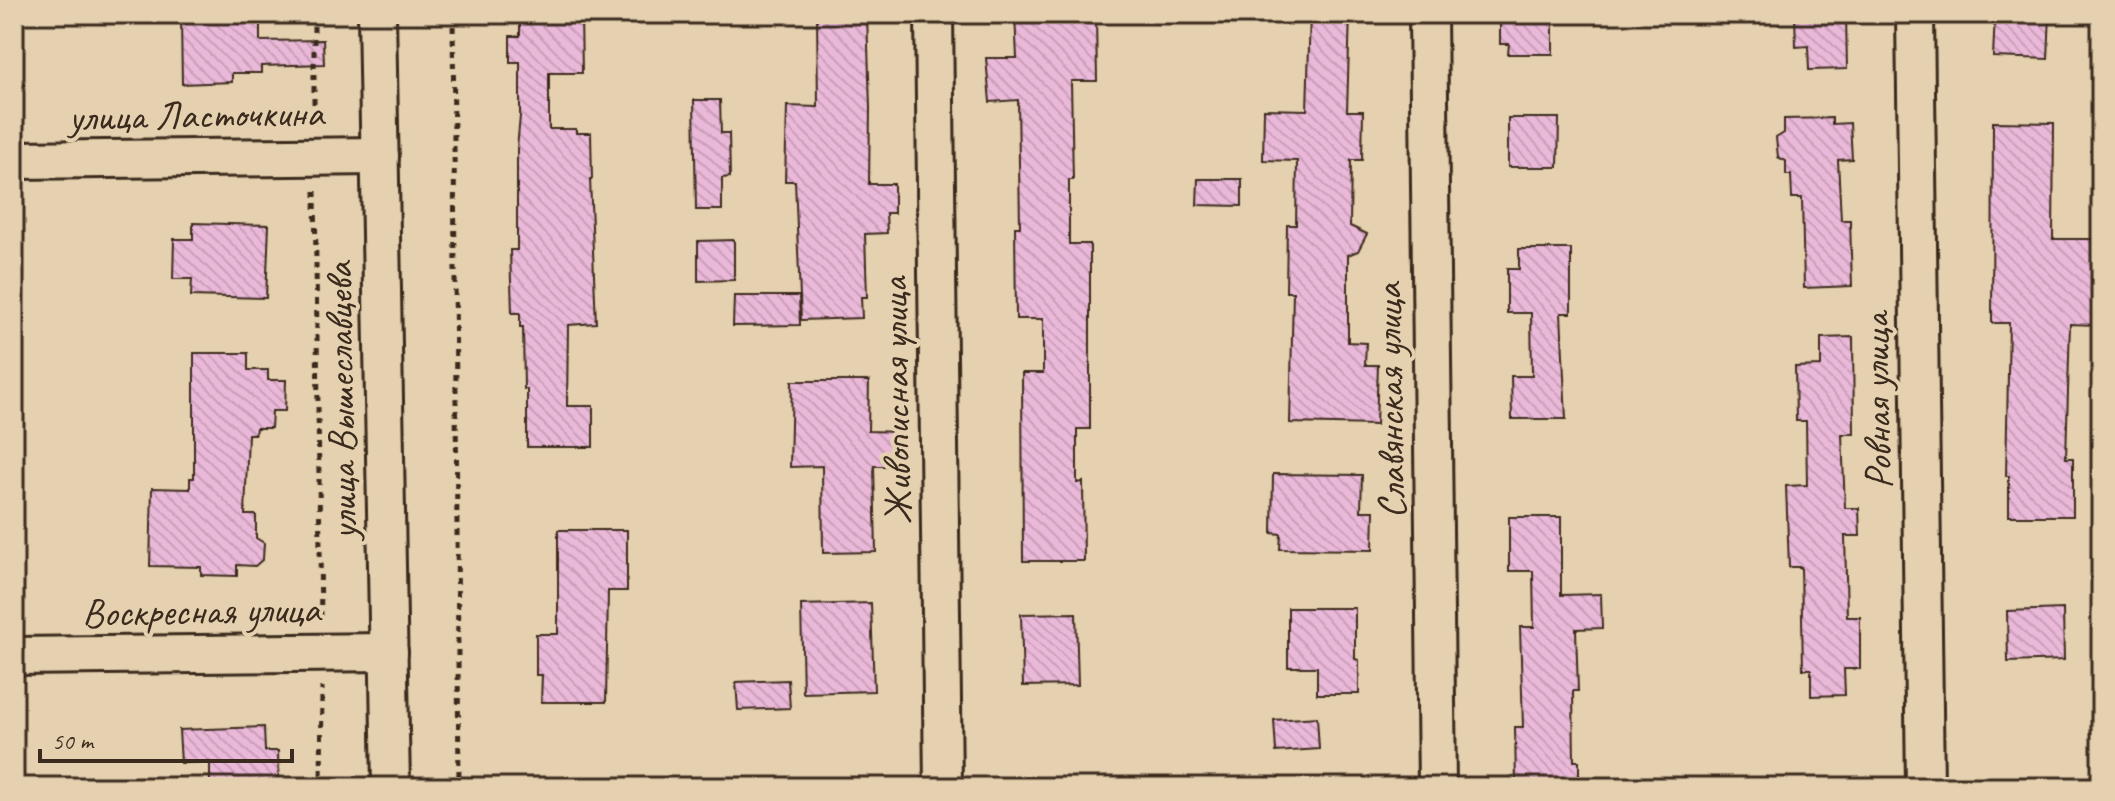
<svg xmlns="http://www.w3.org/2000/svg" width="2115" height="801" viewBox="0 0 2115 801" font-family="Caveat,sans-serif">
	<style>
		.building { fill: url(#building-back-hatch); stroke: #3b2a1e; stroke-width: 2 }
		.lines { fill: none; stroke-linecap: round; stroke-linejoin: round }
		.minor-casing { stroke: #3b2a1e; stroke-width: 42 }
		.path { stroke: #3b2a1e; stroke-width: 5; stroke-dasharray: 6 6; stroke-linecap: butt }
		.minor { stroke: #e5d1af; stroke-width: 36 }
		.labels { text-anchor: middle; stroke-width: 8; stroke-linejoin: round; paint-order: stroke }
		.street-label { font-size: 40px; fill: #3b2a1e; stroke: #e5d1af }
	</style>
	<defs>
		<pattern id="building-back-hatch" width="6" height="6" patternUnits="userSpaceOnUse" patternTransform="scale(2)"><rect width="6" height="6" fill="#eab8d8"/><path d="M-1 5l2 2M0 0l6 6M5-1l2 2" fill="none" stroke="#ca9eb9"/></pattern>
	</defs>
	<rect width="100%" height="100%" fill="#e5d1af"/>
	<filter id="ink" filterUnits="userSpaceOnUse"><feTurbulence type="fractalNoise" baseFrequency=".0125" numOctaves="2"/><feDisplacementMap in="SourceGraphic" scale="16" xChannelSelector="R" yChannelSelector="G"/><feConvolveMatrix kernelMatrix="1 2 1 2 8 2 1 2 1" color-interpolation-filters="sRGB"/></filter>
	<g filter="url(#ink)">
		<!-- building -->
		<g class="building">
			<polygon points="520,14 581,14 582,73 549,73 549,129 576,129 576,133 591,133 592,179 590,179 596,323 568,325 567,406 593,406 593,447 527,447 527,389 524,389 523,327 520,327 520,313 512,313 510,250 517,250 517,149 520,116 520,62 510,62 510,36 520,36"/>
			<polygon points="817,14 867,14 870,108 869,184 894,184 894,213 886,213 887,233 865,234 867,297 861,297 862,318 801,320 795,181 785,181 787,106 818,107"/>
			<polygon points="1015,14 1096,16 1097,81 1071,81 1073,180 1069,180 1069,244 1090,244 1090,429 1077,429 1077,483 1083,482 1084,561 1023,561 1022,373 1043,373 1043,319 1016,319 1015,227 1020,227 1018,100 990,102 986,58 1017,58"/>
			<polygon points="1310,14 1350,14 1347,111 1363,111 1362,160 1351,160 1350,226 1367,234 1358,251 1348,255 1348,342 1366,343 1365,365 1378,365 1376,425 1290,423 1293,292 1286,292 1287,225 1296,225 1297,161 1263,160 1264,109 1307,110"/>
			<polygon points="1500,14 1553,14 1553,54 1508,54 1509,44 1500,44"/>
			<polygon points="1795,14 1846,14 1847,69 1809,70 1808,46 1796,47"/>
			<polygon points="1995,14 2050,14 2048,59 1993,57"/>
			<polygon points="260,17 260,41 323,40 324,64 261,66 261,73 232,73 232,82 182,84 181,19"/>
			<polygon points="694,100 720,100 721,133 729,133 730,177 722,178 722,210 696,210"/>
			<polygon points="1508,118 1559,118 1558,167 1508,167"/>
			<polygon points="1832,118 1832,124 1850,123 1852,159 1838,160 1841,220 1850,220 1852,286 1804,288 1802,198 1792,198 1791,175 1786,175 1786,161 1778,157 1776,138 1784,133 1784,119"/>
			<polygon points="1993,122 2054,123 2053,239 2097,239 2096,325 2070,324 2066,458 2073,458 2073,516 2009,516 2009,476 2006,476 2009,323 1992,323"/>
			<polygon points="1198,179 1242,179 1242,206 1197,205"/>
			<polygon points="193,223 269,225 266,298 191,296 192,279 173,279 174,239 193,239"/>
			<polygon points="734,240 734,280 698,281 698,241"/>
			<polygon points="1519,249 1571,249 1571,313 1561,313 1566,419 1512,419 1511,376 1532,376 1531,313 1507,313 1507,269 1519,269"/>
			<polygon points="734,296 799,296 800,325 733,326"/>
			<polygon points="1853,337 1854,434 1842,434 1845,508 1859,508 1860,536 1845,536 1847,617 1860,617 1860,669 1844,669 1845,695 1811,696 1811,669 1803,669 1801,567 1789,567 1786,486 1807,485 1806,421 1796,421 1795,367 1821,366 1821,338"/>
			<polygon points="194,353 248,353 248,370 268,370 268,380 286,380 285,411 272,411 271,428 256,428 255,434 248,434 245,515 256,515 256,538 264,543 263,559 255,566 237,565 237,576 201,575 201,567 150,566 152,488 190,489 190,478 194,478"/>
			<polygon points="792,381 869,381 868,431 900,432 899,466 874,466 876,552 823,553 822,466 790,467"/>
			<polygon points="1273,474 1362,475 1361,511 1374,511 1373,550 1280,549 1281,534 1272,533"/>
			<polygon points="1509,517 1561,517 1561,595 1601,594 1602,628 1576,629 1578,691 1573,691 1574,761 1579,761 1579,787 1516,787 1515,727 1523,727 1520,627 1534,627 1533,571 1509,571"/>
			<polygon points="558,530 627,530 627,591 608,591 606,702 541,702 542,675 536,675 536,634 558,634"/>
			<polygon points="871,603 874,691 803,693 801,605"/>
			<polygon points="1288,608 1355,608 1355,659 1359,660 1359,694 1317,694 1317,667 1288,667"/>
			<polygon points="2063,609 2064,660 2008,662 2007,611"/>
			<polygon points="1076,613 1078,685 1023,686 1021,614"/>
			<polygon points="788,680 790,708 738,710 736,682"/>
			<polygon points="1317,717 1319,749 1276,752 1274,720"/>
			<polygon points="264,727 265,751 278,751 279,787 210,787 210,762 181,763 179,730"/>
		</g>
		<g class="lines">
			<!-- minor casing -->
			<g class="minor-casing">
				<g id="minor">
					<polyline points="377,14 391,787"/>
					<polyline points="934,14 943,787"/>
					<polyline points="1428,14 1437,787"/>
					<polyline points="1915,14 1925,787"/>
					<polyline points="14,160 380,156"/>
					<polyline points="14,656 389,652"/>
				</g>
			</g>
			<!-- path -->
			<g class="path">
				<polyline points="314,14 314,125"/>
				<polyline points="453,14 459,787"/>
				<polyline points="315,191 321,621"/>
				<polyline points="321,787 322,687"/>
			</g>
			<!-- minor -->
			<use href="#minor" class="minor"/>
		</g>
	</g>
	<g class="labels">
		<!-- street labels -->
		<g class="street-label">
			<text transform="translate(196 114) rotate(-1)" y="14">улица Ласточкина</text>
			<text transform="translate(340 401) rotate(-91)" y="14">улица Вышеславцева</text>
			<text transform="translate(895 401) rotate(-91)" y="14">Живописная улица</text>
			<text transform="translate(1389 401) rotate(-91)" y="14">Славянская улица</text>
			<text transform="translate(1876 401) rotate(-91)" y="14">Ровная улица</text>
			<text transform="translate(201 610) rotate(-1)" y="14">Воскресная улица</text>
		</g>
	</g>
	<!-- margin -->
	<rect width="2115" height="801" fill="none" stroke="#e5d1af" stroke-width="48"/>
	<rect x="24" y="24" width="2067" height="753" fill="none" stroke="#3b2a1e" stroke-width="3" filter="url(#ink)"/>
	<!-- scale -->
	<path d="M40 749v12h252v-12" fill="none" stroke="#3b2a1e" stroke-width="4"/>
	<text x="52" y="749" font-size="24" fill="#3b2a1e" stroke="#e5d1af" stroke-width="6" paint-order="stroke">50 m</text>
</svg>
